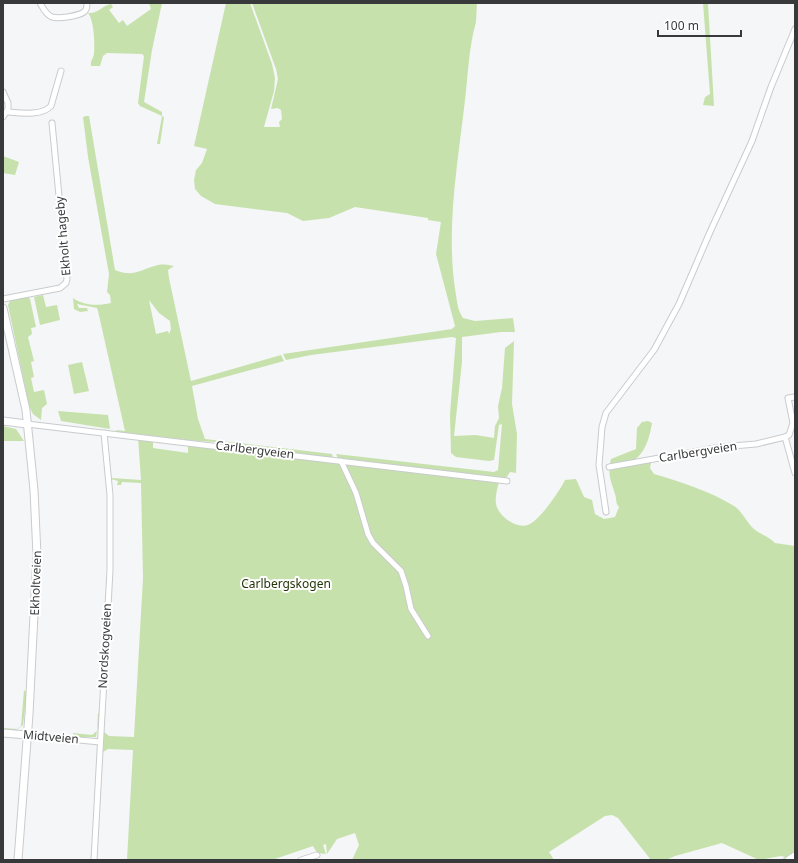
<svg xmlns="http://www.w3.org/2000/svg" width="798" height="863" viewBox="0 0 798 863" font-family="'Noto Sans',sans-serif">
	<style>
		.green { fill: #c7e1ac; fill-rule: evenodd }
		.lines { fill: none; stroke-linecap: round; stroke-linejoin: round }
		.street-casing { stroke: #c9cbcd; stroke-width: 7 }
		.secondary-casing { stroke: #c9cbcd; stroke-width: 9 }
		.street { stroke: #fff; stroke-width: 5 }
		.secondary { stroke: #fff; stroke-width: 7 }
		.labels { text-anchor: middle; stroke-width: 4; stroke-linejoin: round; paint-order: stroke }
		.street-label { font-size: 12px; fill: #38393a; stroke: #fff }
		.park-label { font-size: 12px; fill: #233509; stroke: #fff }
	</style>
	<rect width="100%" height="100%" fill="#f4f6f8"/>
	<!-- green -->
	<g class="green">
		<path d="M149 3H162L152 50 144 102 162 112V116L164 117 160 144H157L162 116 140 106 138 103 144 56 142 54 107 53 103 56 100 66H91C90 61 93 59 94 54 95 44 94 20 88 13 98 14 103 5 111 4L113 7 109 10 110 11 119 23 123 20 127 26 151 9Z"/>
		<path d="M226 3H250L272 64 275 78 274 91 264 127H280L279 122 282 119 281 110 278 108 271 109 278 79 276 69 252 3H477L476 22C469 46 468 74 465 100 458 162 446 226 455 289 457 299 457 310 463 318L475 321 513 318 515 332H501L462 337V362L454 436 476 435 494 438 495 426 499 418 498 406 502 388 505 348 514 341 512 404 517 434 516 473 510 472 506 478 338 458 336 454 494 472 498 470 502 424 499 425 494 460 489 461 456 457 451 453 450 414 456 338 452 337 311 355 286 360 283 354 452 329 455 326 436 254 441 222 428 220V218L355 207 329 218 303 221 287 213 215 204 201 196 195 189 194 180 196 170 202 163 207 149 194 146Z"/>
		<polygon points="703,3 708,3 714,106 703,105 705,97 710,94"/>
		<path d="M86 116H89L115 270C134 278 141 269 158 265 163 264 169 265 174 266L168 270 169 278 191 381 281 355 284 361 192 386 198 419 205 439 332 454 333 458 215 442 184 440V438L183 440 117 432 116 430 125 431 98 311 97 308 77 304 79 308H87L88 311 80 312 74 309 73 298C84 306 99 306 111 303L110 295 107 292 109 274 88 157 83 117ZM149 300 159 313 170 321 171 329 169 334 168 331 156 334Z"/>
		<polygon points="3,156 19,162 15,175 3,173"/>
		<polygon points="43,295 46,307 57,305 60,320 40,325 34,297"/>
		<polygon points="27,296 30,299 36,327 31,328 32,334 28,337 34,361 31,362 34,377 31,378 34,392 44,390 47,404 42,408 41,420 33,414 29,406 8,305 11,299"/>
		<polygon points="82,362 89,391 74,394 68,365"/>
		<polygon points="58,411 108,415 110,429 61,421"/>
		<path d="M648 421 652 423C650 436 645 455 632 461L651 463 650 468 654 474C681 482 710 491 734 506 742 511 747 523 754 529 761 535 769 536 775 543L795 546V852L785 860H781L785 857 781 856 759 860 722 843 675 856 666 860H651L618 818 612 815 605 816 549 852 554 860H352L359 845 355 833 337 839 327 854 326 844 323 845 326 854 317 853 313 846 272 860H127L133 750 108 749 103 752 104 732 109 736 134 737 143 578 141 483 122 482 121 485H117L118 481 111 479V476L112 478 141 480 138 437 153 440V448L188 453V445L499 482C497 489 495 497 496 504 498 516 518 531 530 524 541 518 559 492 565 480L576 479 584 497 592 500 595 514 604 519 615 517 619 507C615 502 617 500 615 494 611 481 607 474 611 459L636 449 637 428 642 422Z"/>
		<polygon points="3,426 16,429 24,441 3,441"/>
		<polygon points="24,690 27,693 23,725 15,731 3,731 3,728 17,729 21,726"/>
		<polygon points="98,713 100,713 96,737 73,737 73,733 92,735 97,731"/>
	</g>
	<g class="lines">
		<!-- street casing -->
		<g class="street-casing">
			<g id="street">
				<path d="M40 3C43 8 46 15 52 17 60 19 78 16 84 12 87 10 87 6 87 3"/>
				<polyline points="3,92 8,103 8,109 3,117"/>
				<path d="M8 112C20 113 42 116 51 106L61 71"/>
				<polyline points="3,299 60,288 66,283 67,279 52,123"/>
				<polyline points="27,424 507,481"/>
				<polyline points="785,437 795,473"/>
				<polyline points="341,461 356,493 368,534 373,543 401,571 406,586 411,609 428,636"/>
				<polyline points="609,467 721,447 756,444 785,437 789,435 793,423 788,398 795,397"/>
				<polyline points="606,512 599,465 602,427 606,413 654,350 679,304 710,232 752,141 771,87 795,29"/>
				<polyline points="27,735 100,742"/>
				<polyline points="94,860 110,570 110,495 104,433"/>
				<polyline points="301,860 317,855"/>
			</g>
		</g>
		<!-- secondary casing -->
		<g class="secondary-casing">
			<g id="secondary">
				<polyline points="3,308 26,410 34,490 37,555 29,714 18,860"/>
				<polyline points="3,421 27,424"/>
				<polyline points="3,733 27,735"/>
				<polyline points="789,860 795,856"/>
			</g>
		</g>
		<!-- street -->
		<use href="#street" class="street"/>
		<!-- secondary -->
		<use href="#secondary" class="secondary"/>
	</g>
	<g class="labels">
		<!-- street labels -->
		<g class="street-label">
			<text transform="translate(63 236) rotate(-95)" y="4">Ekholt hageby</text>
			<text transform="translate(255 450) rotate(7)" y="4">Carlbergveien</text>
			<text transform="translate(698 452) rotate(-9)" y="4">Carlbergveien</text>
			<text transform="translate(36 583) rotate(-88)" y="4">Ekholtveien</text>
			<text transform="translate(105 646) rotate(-87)" y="4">Nordskogveien</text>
			<text transform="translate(51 737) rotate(5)" y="4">Midtveien</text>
		</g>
		<!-- park labels -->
		<g class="park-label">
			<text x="286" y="588">Carlbergskogen</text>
		</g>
	</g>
	<!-- border -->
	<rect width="798" height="863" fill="none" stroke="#38393a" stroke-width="8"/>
	<!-- scale -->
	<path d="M658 30v6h83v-6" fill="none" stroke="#38393a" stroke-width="2"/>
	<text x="664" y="30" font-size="12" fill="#38393a" stroke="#ffffff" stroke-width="3" paint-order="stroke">100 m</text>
</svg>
